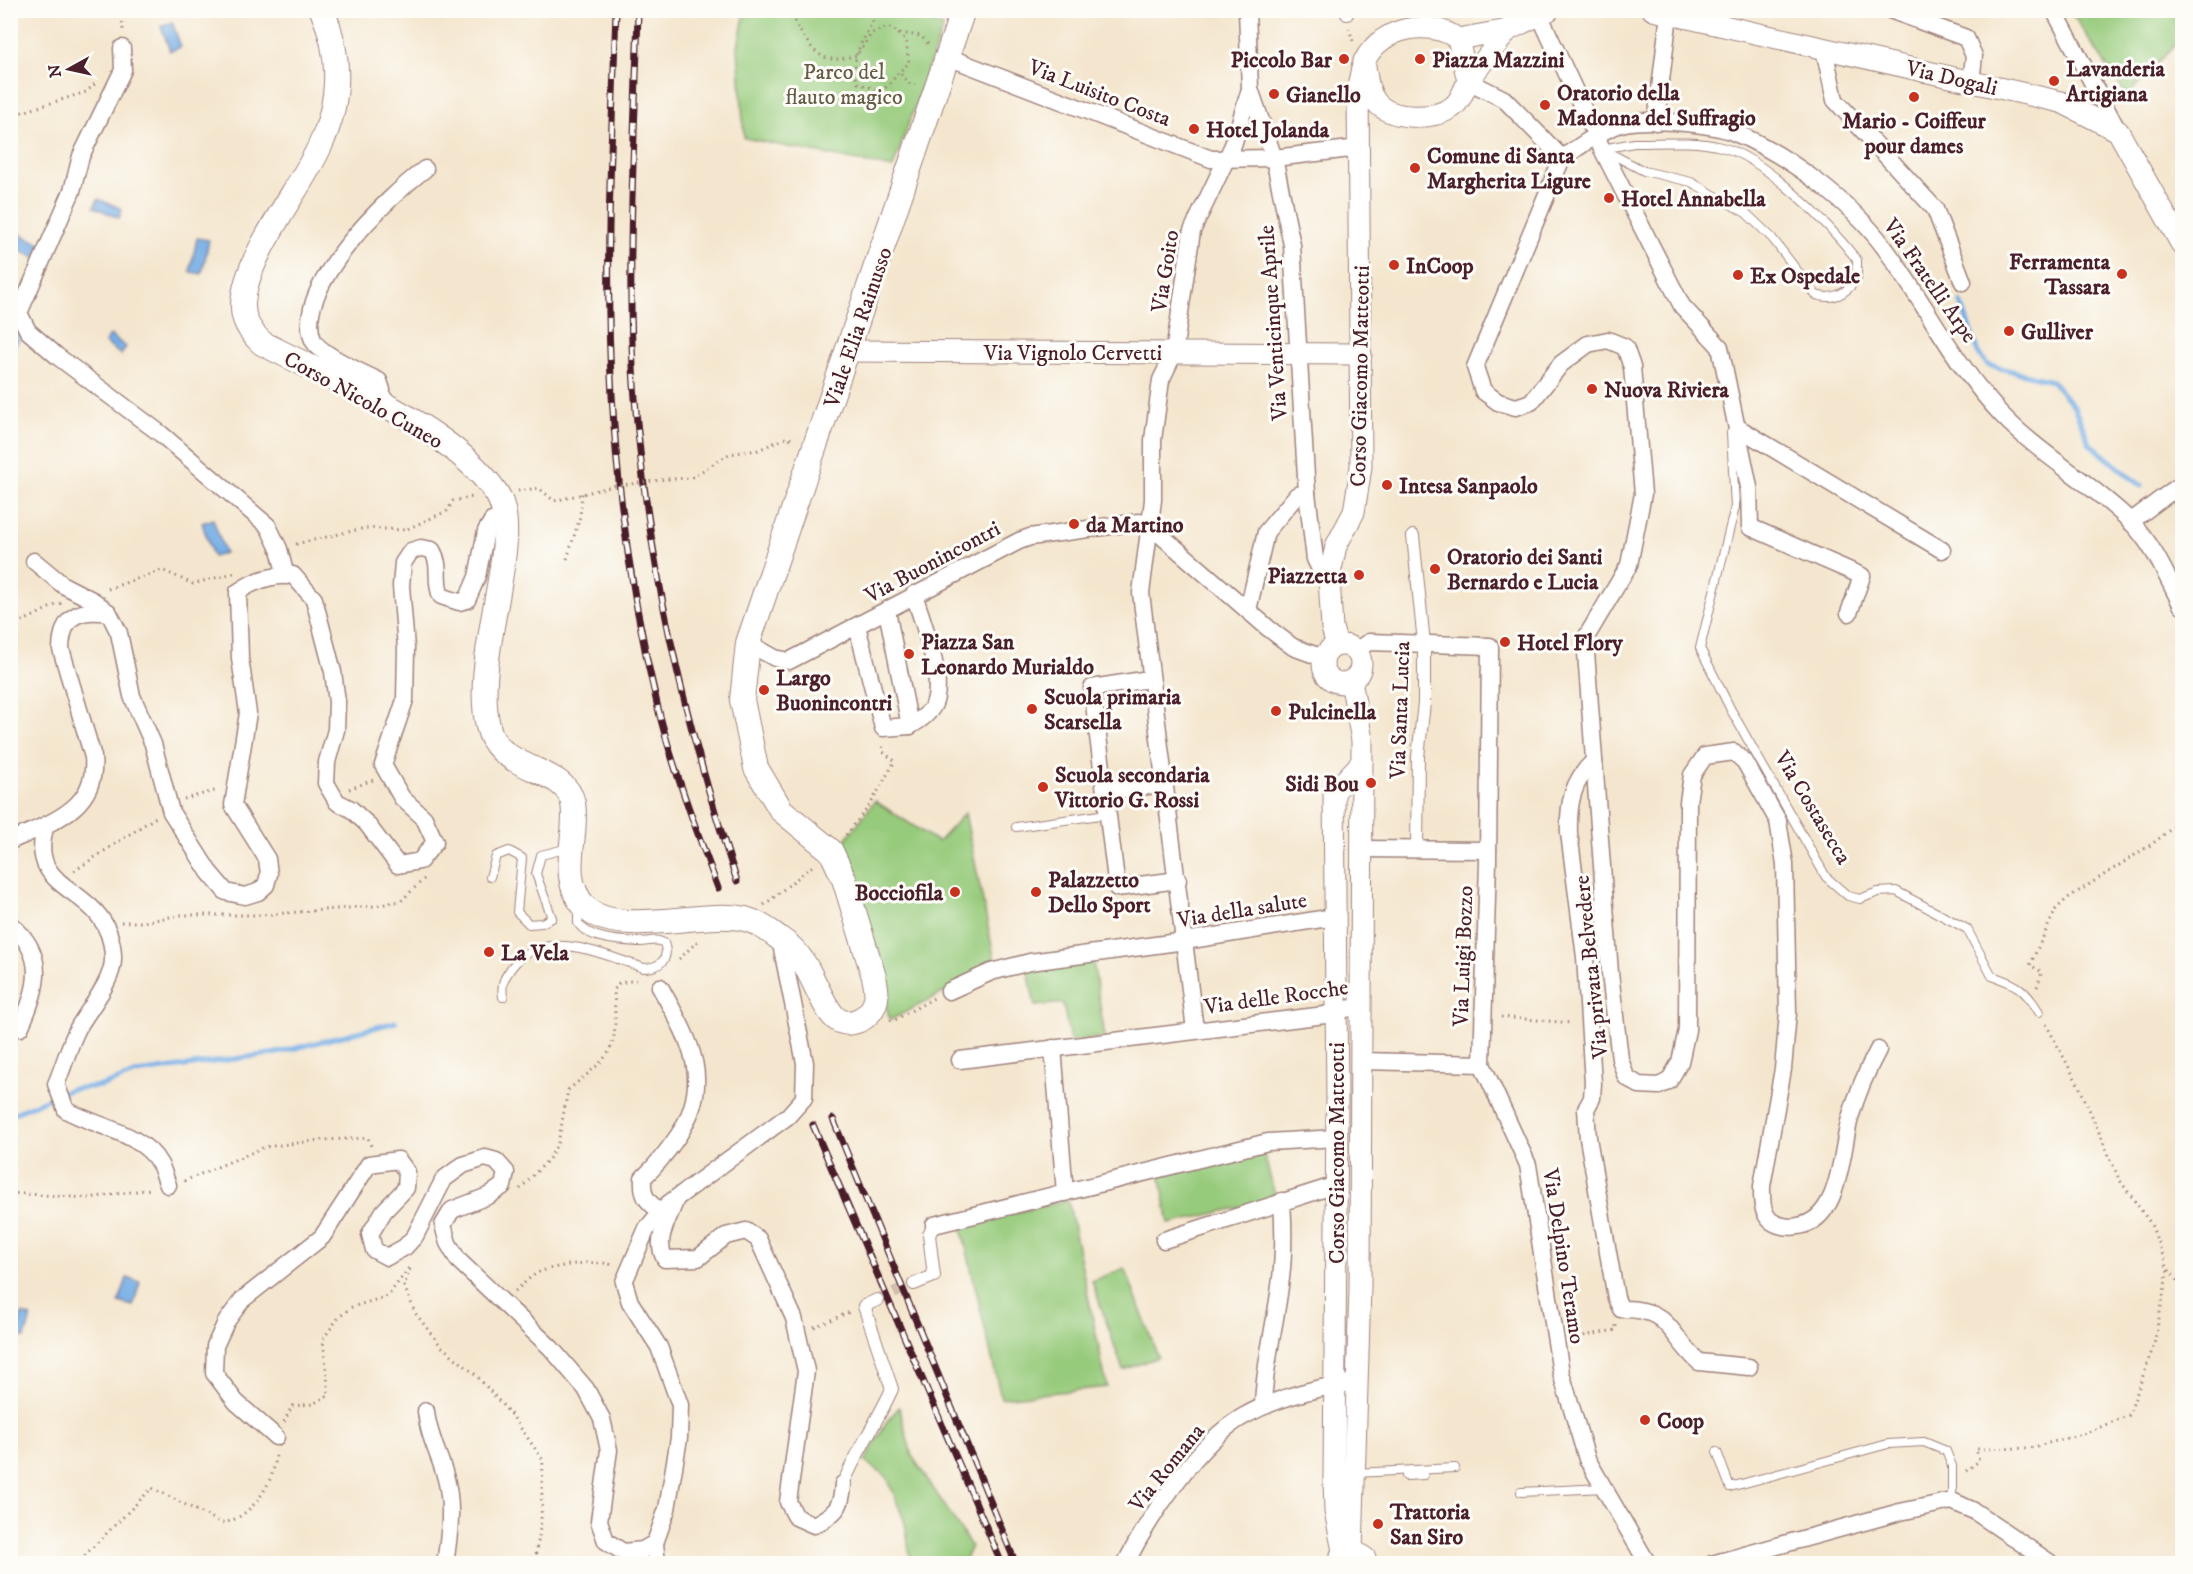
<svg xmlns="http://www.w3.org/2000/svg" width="2193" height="1574" viewBox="0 0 2193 1574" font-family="'IM FELL DW Pica',serif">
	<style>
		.green { fill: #97cb7c; stroke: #707554; stroke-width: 1.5 }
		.water { fill: #76ade5; stroke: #606688; stroke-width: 1.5 }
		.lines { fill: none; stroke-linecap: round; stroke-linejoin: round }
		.stream { stroke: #76ade5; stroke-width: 5 }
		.pedestrian-tunnel { stroke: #d2bead; stroke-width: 12; stroke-dasharray: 12 6; stroke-linecap: butt }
		.service-casing { stroke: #9f827c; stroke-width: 10 }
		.pedestrian-casing { stroke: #9f827c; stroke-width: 14 }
		.minor-casing { stroke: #9f827c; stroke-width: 19 }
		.tertiary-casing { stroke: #9f827c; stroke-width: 23 }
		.secondary-casing { stroke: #9f827c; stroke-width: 26 }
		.path { stroke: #9f827c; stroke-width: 3; stroke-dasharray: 1.5 4.5; stroke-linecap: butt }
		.service { stroke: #fff; stroke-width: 8 }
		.pedestrian { stroke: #fff; stroke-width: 12 }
		.minor { stroke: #fff; stroke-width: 16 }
		.tertiary { stroke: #fff; stroke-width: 21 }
		.secondary { stroke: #fff; stroke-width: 24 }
		.rail-casing { stroke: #4a1f2b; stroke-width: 7 }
		.rail { stroke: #fdfcf7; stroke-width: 4.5; stroke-dasharray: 14; stroke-linecap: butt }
		.path-bridge { stroke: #9f827c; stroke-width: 3; stroke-dasharray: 1.5 4.5; stroke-linecap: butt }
		.poi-dot { fill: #c8321e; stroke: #fdfcf7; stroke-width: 2 }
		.labels { text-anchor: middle; stroke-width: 6; stroke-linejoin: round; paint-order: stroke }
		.poi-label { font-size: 22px; font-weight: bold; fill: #4a1f2b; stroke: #fdfcf7; text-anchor: start }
		.park-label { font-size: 22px; fill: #655b47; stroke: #fdfcf7 }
		.street-label { font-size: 22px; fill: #4a1f2b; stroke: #fdfcf7 }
	</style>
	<rect width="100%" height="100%" fill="#fdfcf7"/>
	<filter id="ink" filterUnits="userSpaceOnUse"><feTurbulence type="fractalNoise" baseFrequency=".0167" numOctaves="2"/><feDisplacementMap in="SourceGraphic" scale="12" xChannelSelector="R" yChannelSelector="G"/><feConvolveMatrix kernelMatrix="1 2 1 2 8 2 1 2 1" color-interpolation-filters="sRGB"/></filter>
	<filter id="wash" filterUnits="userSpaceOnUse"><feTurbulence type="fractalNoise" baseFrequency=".008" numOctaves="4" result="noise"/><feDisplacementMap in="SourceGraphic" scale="24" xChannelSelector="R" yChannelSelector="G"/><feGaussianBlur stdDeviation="1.35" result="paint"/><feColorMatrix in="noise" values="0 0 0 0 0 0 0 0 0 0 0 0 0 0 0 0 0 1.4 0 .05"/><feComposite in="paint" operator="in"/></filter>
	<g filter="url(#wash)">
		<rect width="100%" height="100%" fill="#f4e6ce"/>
		<!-- green -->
		<g class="green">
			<polygon points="745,11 905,11 943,27 893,168 744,138 738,47"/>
			<polygon points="2070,11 2182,11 2182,37 2127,96"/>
			<polygon points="875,801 938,842 965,813 996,966 890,1020 855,892 838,849"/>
			<polygon points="1092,956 1105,1037 1070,1041 1063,1003 1035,1006 1027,966"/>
			<polygon points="1263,1150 1276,1199 1169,1224 1160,1174"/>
			<polygon points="1068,1200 1107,1387 1001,1398 961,1225"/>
			<polygon points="1125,1268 1158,1357 1123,1370 1092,1281"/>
			<polygon points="899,1407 912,1456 971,1546 963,1563 911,1563 905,1523 887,1477 865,1461 888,1420"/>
		</g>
		<!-- water -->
		<g class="water">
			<polygon points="172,22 181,47 170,51 161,26"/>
			<polygon points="98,199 122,209 119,218 94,207"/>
			<polygon points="12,230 41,244 35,258 11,246"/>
			<polygon points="197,238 209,240 202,274 190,272"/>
			<polygon points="11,318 16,319 23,334 11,352"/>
			<polygon points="110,335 126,347 121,355 105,343"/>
			<polygon points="213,519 225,553 213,557 202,523"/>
			<polygon points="127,1278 140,1282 133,1306 119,1302"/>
			<polygon points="22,1314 31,1317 25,1338 16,1335"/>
		</g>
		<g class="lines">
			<!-- stream -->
			<g class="stream">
				<polyline points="1961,302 1978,353 1988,365 2052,381 2074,407 2090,444 2141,486"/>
				<polyline points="10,1115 71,1089 101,1086 137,1073 277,1053 396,1022"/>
			</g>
		</g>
	</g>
	<g filter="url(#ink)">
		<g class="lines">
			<!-- pedestrian-tunnel -->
			<polyline class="pedestrian-tunnel" points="877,1300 914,1284"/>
			<!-- service casing -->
			<g class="service-casing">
				<g id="service">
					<path d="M1634 143C1662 143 1693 140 1721 147 1764 157 1830 225 1857 260V278C1847 293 1834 301 1816 295L1772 238 1746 213 1691 182 1644 171 1602 149Z"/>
					<path d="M1731 433 1735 507 1700 648 1731 710 1826 877 1848 896 1860 899 1878 892 1896 891 1967 929 1992 976C2017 984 2025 989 2039 1012"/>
					<polyline points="1016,827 1107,814"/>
					<polyline points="490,877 496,856 509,851 522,858 517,912 529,924 542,923 552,918 536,874 541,855 569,848"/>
					<path d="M503 997C501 983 504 978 512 967 543 925 606 956 644 968 660 968 670 959 664 943 655 938 650 942 640 942 621 941 589 940 578 923V912L581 907"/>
					<polyline points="1717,1452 1730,1487 1888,1444 1924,1442 1946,1451 1952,1466 1952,1501"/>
					<polyline points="1355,1473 1455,1468"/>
					<polyline points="1406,1476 1424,1475"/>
					<polyline points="1521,1492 1604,1488"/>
				</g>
			</g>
			<!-- pedestrian casing -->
			<g class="pedestrian-casing">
				<g id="pedestrian">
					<polyline points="1347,10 1347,14"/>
					<polyline points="1504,10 1513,27"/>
					<polyline points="1413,536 1424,643 1424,703 1418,757 1417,850"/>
					<polyline points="914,1284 934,1276 929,1235 934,1225"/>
					<path d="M843 1484C857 1451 877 1422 892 1389L864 1306 877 1300"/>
				</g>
			</g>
			<!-- minor casing -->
			<g class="minor-casing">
				<g id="minor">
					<polyline points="1247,10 1250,89 1274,158 1292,245 1307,493 1315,559 1322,573 1329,578"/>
					<polyline points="1890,10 1966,38 1974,56 1971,82"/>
					<polyline points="2054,10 2118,131"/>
					<polyline points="1539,14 1602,149 1682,306 1720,347 1749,487 1750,527 1862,576 1849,613"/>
					<polyline points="122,48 123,70 81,156 72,191 19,313 28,331 57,356 161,434 268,526 279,549 286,576"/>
					<polyline points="1824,49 1835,100 1935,209 1963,282"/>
					<polyline points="948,57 1211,159 1274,158 1359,148"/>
					<polyline points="1468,81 1504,99 1562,158"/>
					<polyline points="1656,122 1669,14"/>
					<path d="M1562 158 1475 367 1483 391 1498 402 1516 407 1531 402 1561 364 1588 344 1608 340 1625 347 1632 367 1643 494 1629 565 1585 639 1610 973 1620 1059 1626 1077 1639 1085 1659 1086 1669 1081 1680 1062 1687 1030 1688 802 1692 775 1705 756 1734 752 1745 762 1778 821 1785 864 1788 1013 1783 1069 1762 1186C1762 1198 1761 1212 1771 1221 1778 1226 1789 1228 1798 1226 1841 1220 1841 1151 1850 1118 1857 1094 1866 1072 1878 1050"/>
					<path d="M1562 158C1581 146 1603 128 1625 123 1648 118 1712 124 1733 132 1785 153 1851 202 1884 247 1924 301 1954 364 2001 414 2039 454 2090 482 2130 521 2154 545 2167 577 2182 606"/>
					<path d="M381 405 382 390 379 381C363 373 320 355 313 340 292 288 388 197 425 169"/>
					<polyline points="1737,427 1942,550"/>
					<polyline points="2130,522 2176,488 2182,501"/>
					<polyline points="34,561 63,585 94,601 108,612"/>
					<polyline points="1248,610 1266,532 1297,495 1307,493"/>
					<polyline points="857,626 883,728 910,726 887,611"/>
					<polyline points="748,643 775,658 789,661 1019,541 1030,537 1139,522 1149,525 1268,628 1293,647 1323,658"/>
					<polyline points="1356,650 1369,642 1490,646 1488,862 1482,1064 1528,1165 1561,1373 1587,1459 1648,1564"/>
					<polyline points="1149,679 1092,688 1117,888 1178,880"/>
					<path d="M910 726C919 721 930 713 934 704 945 678 922 621 914 594"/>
					<path d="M1594 761C1572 781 1568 804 1569 833L1585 957 1593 1083 1592 1098 1586 1109 1588 1138 1616 1298 1621 1309C1671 1308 1667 1333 1699 1362L1749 1367"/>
					<polyline points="1105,791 1164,784"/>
					<path d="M46 825C23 898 109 882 113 955 115 980 89 1008 78 1028 69 1045 64 1066 56 1084L66 1110C94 1126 143 1133 159 1163 163 1169 165 1178 168 1185"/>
					<path d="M10 841C50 823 98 809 93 757L61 649C62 616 78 608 109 613L119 633 132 696 153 744 171 812 209 872 226 892 245 896 258 892 266 885 269 874 267 859 233 805 248 713 240 658 238 592C256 579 271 576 293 575L314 599 333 672 337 702 336 730 327 762 326 783 337 802 351 809 367 824 398 865 420 861 435 842 424 818 402 798 383 765 405 700 406 648 401 586 403 563 411 551 421 548 432 550C442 566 434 580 441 596L459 602 467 600 477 577 486 531 492 521 506 517"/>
					<polyline points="1360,849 1488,850"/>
					<path d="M10 924C48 955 38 989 20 1028"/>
					<path d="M660 987C689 1039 715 1080 678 1136 667 1152 657 1165 643 1178 642 1196 646 1201 661 1212"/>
					<polyline points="949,991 991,972 1030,962 1185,941 1334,917"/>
					<polyline points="1195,1030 1141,593 1153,500 1153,440 1161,380 1174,353 1192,231 1233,145 1250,89"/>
					<polyline points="1053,1048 1065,1193"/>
					<polyline points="960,1060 1325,1015 1336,1010 1362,1007"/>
					<polyline points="1363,1061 1482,1064"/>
					<path d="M675 1201C668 1221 654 1240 665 1259L698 1258 726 1236 746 1231 758 1239 794 1318 806 1371 788 1502 796 1517 814 1525C835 1513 842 1509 843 1484"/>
					<polyline points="934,1225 1268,1142 1337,1138"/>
					<polyline points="1164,1240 1336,1185"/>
					<path d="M1263 1406C1264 1365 1275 1327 1280 1286 1284 1258 1284 1230 1282 1201"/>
					<path d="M426 1411C428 1437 442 1459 447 1483 453 1510 449 1537 445 1564"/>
					<polyline points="276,1437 236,1402 214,1373 215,1346 226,1322 242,1300 322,1237 369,1164 398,1160 407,1172 406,1188 384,1211 370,1234 374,1250 387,1257 405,1247 415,1236 444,1179 463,1165 485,1158 496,1161 506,1172 503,1186 488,1196 452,1210 443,1225 448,1243 458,1260 551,1348 586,1389 602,1419 609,1450 599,1521 606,1541 623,1552 643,1550 655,1543 667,1509 679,1438 680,1405 659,1347 630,1302 624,1282 647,1228 668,1204 788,1116 804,1098 805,1063 780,939"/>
					<polyline points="655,1543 657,1564"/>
					<path d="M1125 1564C1149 1518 1198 1441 1244 1416 1280 1396 1318 1387 1357 1382"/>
					<polyline points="1712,1564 1900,1512 1952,1501 1974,1511 2052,1564"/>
				</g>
			</g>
			<!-- tertiary casing -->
			<g class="tertiary-casing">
				<g id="tertiary">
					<polyline points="1653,10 2061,102 2118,131 2182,245"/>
					<polyline points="1458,39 1508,30 1549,10"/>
					<polyline points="1468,81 1508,30"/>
					<polyline points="849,351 1361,354"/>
					<circle cx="1342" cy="664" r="19"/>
					<path d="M1337 645 1332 628 1329 578 1336 546 1354 512 1361 467 1358 87C1360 79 1361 68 1365 60 1382 27 1429 18 1458 39L1468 81C1464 90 1460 103 1451 108 1433 120 1391 120 1376 102 1367 91 1367 75 1364 61"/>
					<polyline points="1351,681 1362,740 1360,1287 1352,1551"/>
					<polyline points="1343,1551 1335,1511 1334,1480 1337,1098 1334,792 1362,762"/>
					<polyline points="1341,1555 1356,1552 1365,1558 1367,1564"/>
				</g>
			</g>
			<!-- secondary casing -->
			<g class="secondary-casing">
				<path id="secondary" d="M322 10C342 56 341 102 319 148 299 191 245 256 243 304 242 320 251 333 262 343 333 380 453 427 497 494 526 539 467 665 490 733 504 772 566 767 573 803 579 837 557 877 585 907 616 939 704 909 745 919 755 921 771 932 779 938 788 944 798 954 803 962 813 976 825 1012 838 1020 848 1026 862 1021 869 1013 879 1002 877 990 874 977L844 879 831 851 781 810 756 768 742 700 748 643 963 10"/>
			</g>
			<!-- path -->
			<g class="path">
				<polyline points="122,10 123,31"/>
				<polyline points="176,10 197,17 215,10"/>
				<path d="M790 10C797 27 812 58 832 59 840 60 848 57 856 56L872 33 888 27 900 33 921 36 930 46"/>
				<path d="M878 10C868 35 847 56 858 83L880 91 888 86 899 72 911 85H915"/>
				<polyline points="1349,28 1354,45"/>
				<polyline points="898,34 906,40 909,63 899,72"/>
				<polyline points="10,116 86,92 97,82"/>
				<polyline points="668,479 691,478 729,454 758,450 788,437 794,441"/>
				<polyline points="518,491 539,488 554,501 614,486"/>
				<polyline points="296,544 365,528 405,530 447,511 453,501 473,497"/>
				<polyline points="567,559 580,517 582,493"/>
				<polyline points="108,589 162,570 193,584 237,572"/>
				<path d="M10 624C29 622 44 608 62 603"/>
				<polyline points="349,789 373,780"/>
				<polyline points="184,799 218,790"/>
				<polyline points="846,835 870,805 895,761 883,752 882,744"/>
				<polyline points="74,871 156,817"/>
				<polyline points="764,905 815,864"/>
				<polyline points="121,922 143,922 181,915 261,915 374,906 401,901 425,878"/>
				<polyline points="679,959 700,939"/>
				<polyline points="2037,987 2042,972 2030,965 2056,909 2068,898 2152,844 2182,820"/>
				<polyline points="1501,1017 1572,1023"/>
				<polyline points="890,1020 893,1021 934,998"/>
				<polyline points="2046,1024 2080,1088 2119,1179 2151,1224 2168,1269 2182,1287"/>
				<polyline points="184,1181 265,1147 321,1140 368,1138 371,1146"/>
				<path d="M520 1189 549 1159 558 1143 568 1090C616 1051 617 1053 614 990L619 983 636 980"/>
				<polyline points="10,1193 89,1198 151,1189"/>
				<polyline points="410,1269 404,1286 416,1314 441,1346 476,1375 513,1417 543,1460 541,1521 535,1564"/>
				<path d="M515 1291C524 1284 531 1275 542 1271 556 1266 602 1258 614 1266"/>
				<polyline points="814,1327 852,1311"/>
				<polyline points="1572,1338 1616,1330 1616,1324"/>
				<polyline points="284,1422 292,1406 313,1404 329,1395 323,1339 339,1317 352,1307 388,1296 411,1265"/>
				<polyline points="1966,1471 1979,1461 1976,1449 2030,1448 2086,1433 2129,1415 2154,1345 2168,1269"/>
				<path d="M76 1564 152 1488 222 1523C251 1519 275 1482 276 1454"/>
			</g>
			<!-- service -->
			<use href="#service" class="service"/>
			<!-- pedestrian -->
			<use href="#pedestrian" class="pedestrian"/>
			<!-- minor -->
			<use href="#minor" class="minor"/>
			<!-- tertiary -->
			<use href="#tertiary" class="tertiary"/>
			<!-- secondary -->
			<use href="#secondary" class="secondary"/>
			<!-- rail casing -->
			<g class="rail-casing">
				<g id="rail">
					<path d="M616 10C612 138 604 267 612 395 618 500 633 605 658 708 673 769 696 829 718 888"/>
					<path d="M638 10C635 147 624 286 637 422 651 579 687 731 737 881"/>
					<polyline points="833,1119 1016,1564"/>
					<polyline points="813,1125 1002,1564"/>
				</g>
			</g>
			<!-- rail -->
			<use href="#rail" class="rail"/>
			<!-- path-bridge -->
			<polyline class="path-bridge" points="614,486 668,479"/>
		</g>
	</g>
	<!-- markers -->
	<g class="poi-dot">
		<circle cx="1344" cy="59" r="6"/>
		<circle cx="1420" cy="59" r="6"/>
		<circle cx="2054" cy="81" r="6"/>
		<circle cx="1274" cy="94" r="6"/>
		<circle cx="1914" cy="97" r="6"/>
		<circle cx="1545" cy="105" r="6"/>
		<circle cx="1194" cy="129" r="6"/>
		<circle cx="1415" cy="168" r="6"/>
		<circle cx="1609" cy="198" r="6"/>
		<circle cx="1394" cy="265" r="6"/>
		<circle cx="2122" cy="274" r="6"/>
		<circle cx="1738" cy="275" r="6"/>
		<circle cx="2009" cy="331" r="6"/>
		<circle cx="1592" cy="389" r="6"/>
		<circle cx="1387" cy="485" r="6"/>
		<circle cx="1074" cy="524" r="6"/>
		<circle cx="1435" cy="569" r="6"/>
		<circle cx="1359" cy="575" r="6"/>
		<circle cx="1505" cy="642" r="6"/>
		<circle cx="909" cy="654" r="6"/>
		<circle cx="764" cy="690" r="6"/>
		<circle cx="1032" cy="709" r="6"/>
		<circle cx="1276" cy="711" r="6"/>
		<circle cx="1371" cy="783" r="6"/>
		<circle cx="1043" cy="787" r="6"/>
		<circle cx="955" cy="892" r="6"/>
		<circle cx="1036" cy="892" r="6"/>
		<circle cx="489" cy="952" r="6"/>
		<circle cx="1645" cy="1420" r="6"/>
		<circle cx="1378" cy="1524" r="6"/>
	</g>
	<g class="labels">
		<!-- poi labels -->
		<g class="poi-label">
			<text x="1332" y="67" text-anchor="end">Piccolo Bar</text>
			<text x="1432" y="67">Piazza Mazzini</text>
			<text x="2066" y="76">Lavanderia<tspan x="2066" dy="25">Artigiana</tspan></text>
			<text x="1557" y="100">Oratorio della<tspan x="1557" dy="25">Madonna del Suffragio</tspan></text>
			<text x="1286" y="102">Gianello</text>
			<text x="1914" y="128" text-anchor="middle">Mario - Coiffeur<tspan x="1914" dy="25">pour dames</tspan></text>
			<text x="1206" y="137">Hotel Jolanda</text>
			<text x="1427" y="163">Comune di Santa<tspan x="1427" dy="25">Margherita Ligure</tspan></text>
			<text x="1621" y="206">Hotel Annabella</text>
			<text x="2110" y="269" text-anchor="end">Ferramenta<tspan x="2110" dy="25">Tassara</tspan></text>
			<text x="1406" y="273">InCoop</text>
			<text x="1750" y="283">Ex Ospedale</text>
			<text x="2021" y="339">Gulliver</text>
			<text x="1604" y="397">Nuova Riviera</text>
			<text x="1399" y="493">Intesa Sanpaolo</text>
			<text x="1086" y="532">da Martino</text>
			<text x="1447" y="564">Oratorio dei Santi<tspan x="1447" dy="25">Bernardo e Lucia</tspan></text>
			<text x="1347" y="583" text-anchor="end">Piazzetta</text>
			<text x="921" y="649">Piazza San<tspan x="921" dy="25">Leonardo Murialdo</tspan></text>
			<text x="1517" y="650">Hotel Flory</text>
			<text x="776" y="685">Largo<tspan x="776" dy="25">Buonincontri</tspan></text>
			<text x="1044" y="704">Scuola primaria<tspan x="1044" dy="25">Scarsella</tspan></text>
			<text x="1288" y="719">Pulcinella</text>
			<text x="1055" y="782">Scuola secondaria<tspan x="1055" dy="25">Vittorio G. Rossi</tspan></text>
			<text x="1359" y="791" text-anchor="end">Sidi Bou</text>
			<text x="1048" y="887">Palazzetto<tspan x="1048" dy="25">Dello Sport</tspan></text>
			<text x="943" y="900" text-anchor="end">Bocciofila</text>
			<text x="501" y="960">La Vela</text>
			<text x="1657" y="1428">Coop</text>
			<text x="1390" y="1519">Trattoria<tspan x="1390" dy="25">San Siro</tspan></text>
		</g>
		<!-- park labels -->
		<g class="park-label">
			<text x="844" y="79">Parco del<tspan x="844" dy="25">flauto magico</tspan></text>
		</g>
		<!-- street labels -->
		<g class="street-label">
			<text transform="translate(1952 77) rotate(13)" y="8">Via Dogali</text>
			<text transform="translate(1100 92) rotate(21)" y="8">Via Luisito Costa</text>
			<text transform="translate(1164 271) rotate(-81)" y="8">Via Goito</text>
			<text transform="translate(1931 280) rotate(55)" y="8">Via Fratelli Arpe</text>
			<text transform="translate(1272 323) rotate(-94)" y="8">Via Venticinque Aprile</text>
			<text transform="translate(857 327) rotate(-71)" y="8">Viale Elia Rainusso</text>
			<text x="1073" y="360">Via Vignolo Cervetti</text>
			<text transform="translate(1359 376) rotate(-89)" y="8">Corso Giacomo Matteotti</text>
			<text transform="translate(364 399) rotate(29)" y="8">Corso Nicolo Cuneo</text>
			<text transform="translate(932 561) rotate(-28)" y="8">Via Buonincontri</text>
			<text transform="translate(1399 710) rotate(-88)" y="8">Via Santa Lucia</text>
			<text transform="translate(1814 807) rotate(59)" y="8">Via Costasecca</text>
			<text transform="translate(1242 909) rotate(-9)" y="8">Via della salute</text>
			<text transform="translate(1462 956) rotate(-88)" y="8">Via Luigi Bozzo</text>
			<text transform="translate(1590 967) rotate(-96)" y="8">Via privata Belvedere</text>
			<text transform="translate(1276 996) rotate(-8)" y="8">Via delle Rocche</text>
			<text transform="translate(1336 1153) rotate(-90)" y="8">Corso Giacomo Matteotti</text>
			<text transform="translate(1565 1256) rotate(81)" y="8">Via Delpino Teramo</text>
			<text transform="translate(1166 1467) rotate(-51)" y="8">Via Romana</text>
		</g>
	</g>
	<!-- margin -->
	<rect width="2193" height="1574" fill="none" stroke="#fdfcf7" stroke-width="36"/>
	<!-- north arrow -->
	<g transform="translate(69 69) rotate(262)" stroke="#fdfcf7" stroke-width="4.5" paint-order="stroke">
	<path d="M0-4.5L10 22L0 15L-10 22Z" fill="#4a1f2b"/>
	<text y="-9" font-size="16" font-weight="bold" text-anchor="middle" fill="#4a1f2b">N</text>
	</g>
</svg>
